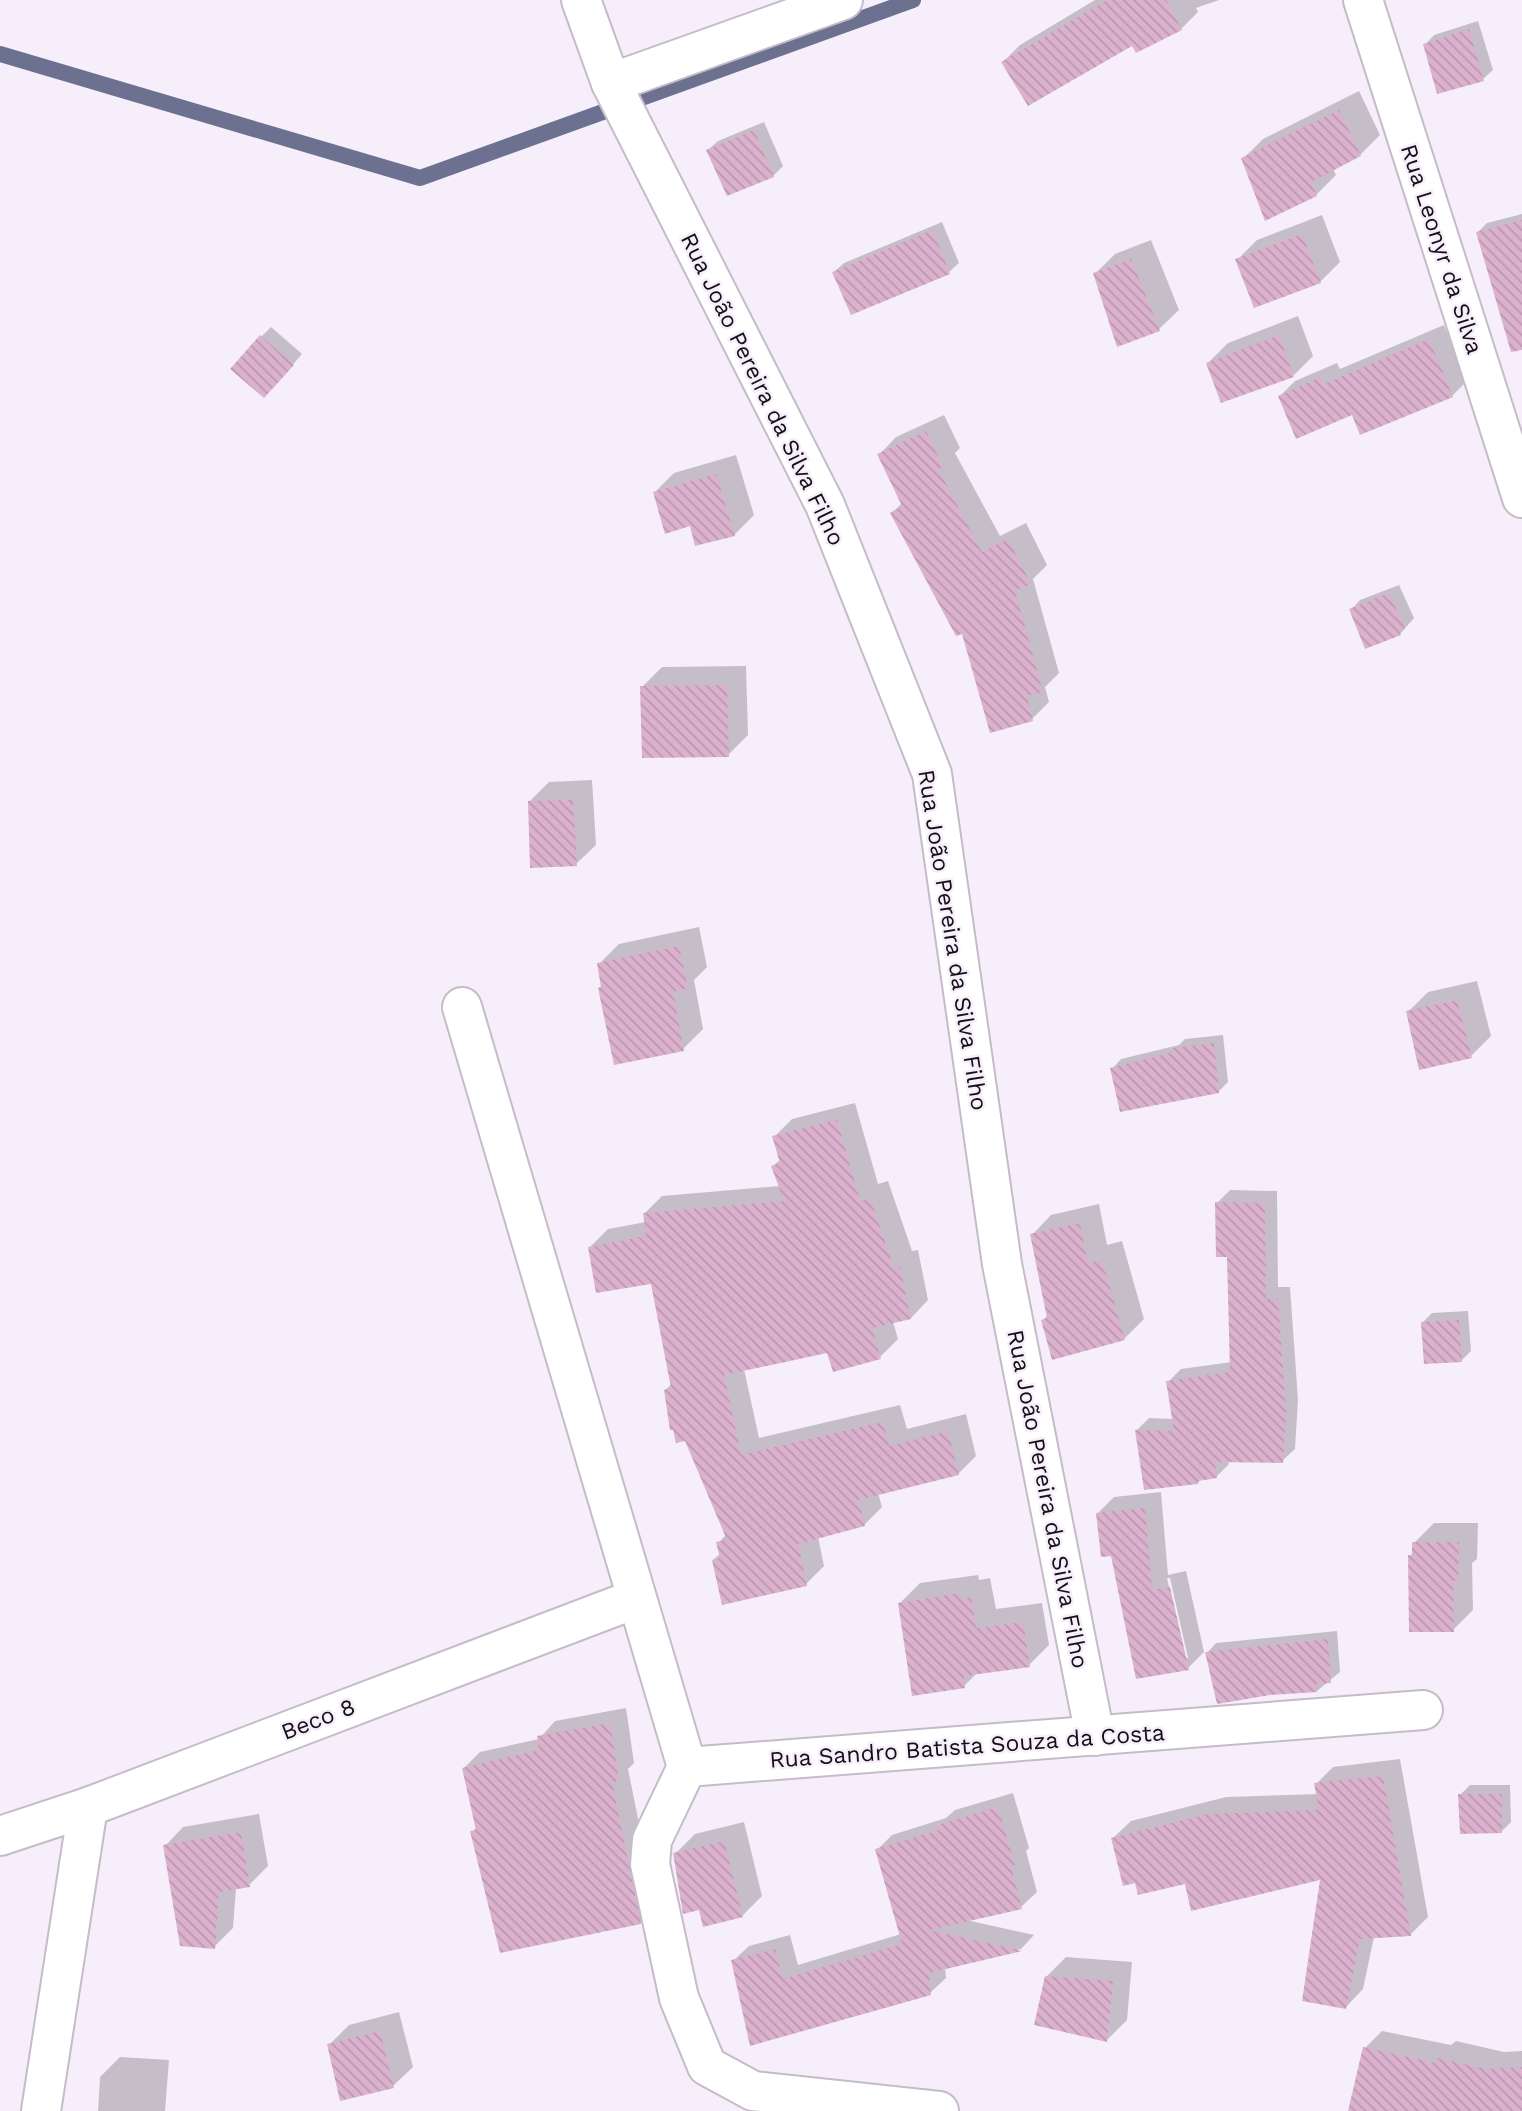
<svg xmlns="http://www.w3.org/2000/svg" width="1522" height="2111" viewBox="0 0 1522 2111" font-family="'Work Sans',sans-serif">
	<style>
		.shadow { fill: #0003; fill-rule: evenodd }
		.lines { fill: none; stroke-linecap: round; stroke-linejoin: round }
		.stream { stroke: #6c718f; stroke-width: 16 }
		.building { fill: url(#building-back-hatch) }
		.minor-casing { stroke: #c5bcc9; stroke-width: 42 }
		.minor { stroke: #fff; stroke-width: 38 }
		.labels { text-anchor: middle; stroke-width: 5; stroke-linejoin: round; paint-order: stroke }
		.street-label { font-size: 23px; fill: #131014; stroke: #f7eefb }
	</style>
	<defs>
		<pattern id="building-back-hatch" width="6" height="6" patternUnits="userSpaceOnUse" patternTransform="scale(1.75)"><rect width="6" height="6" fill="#dbb1ce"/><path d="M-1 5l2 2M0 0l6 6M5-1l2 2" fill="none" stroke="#bb97b0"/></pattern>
	</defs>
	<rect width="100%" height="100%" fill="#f7eefb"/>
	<!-- shadow -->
	<g class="shadow">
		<polygon points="1095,0 1219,0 1196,8 1198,12 1181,29 1137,51 1133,44 1003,62 1020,45"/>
		<polygon points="1478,21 1493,70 1483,79 1425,45 1434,35"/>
		<polygon points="1359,91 1380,135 1360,155 1333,169 1336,175 1316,195 1243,159 1263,139"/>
		<polygon points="764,122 783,166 773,176 708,150 718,141"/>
		<polygon points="1522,214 1522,279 1478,232 1487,223"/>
		<polygon points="1322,215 1340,262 1320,282 1237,260 1257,240"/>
		<polygon points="942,222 959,263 949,272 834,272 844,263"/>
		<polygon points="1151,240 1179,310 1159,329 1095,274 1115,254"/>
		<polygon points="1298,316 1313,356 1293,376 1208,363 1228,343"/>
		<polygon points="1444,325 1467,381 1452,396 1352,413 1280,396 1295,381 1337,363 1340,369"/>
		<polygon points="271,327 302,354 274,387 261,337"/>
		<polygon points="944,415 960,448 955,453 1000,536 1026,523 1047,565 1033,579 1059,673 1045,687 1049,702 1032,719 963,631 892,513 902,503 879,455 896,437"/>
		<polygon points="736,455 754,515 734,535 691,524 654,493 674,473"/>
		<polygon points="1399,585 1414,618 1400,634 1351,610 1360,600"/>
		<polygon points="746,666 748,735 728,755 642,687 662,667"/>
		<polygon points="592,780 596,845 576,864 529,802 549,782"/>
		<polygon points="699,927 707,967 694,980 703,1029 683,1049 603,986 599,964 619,944"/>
		<polygon points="1477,981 1491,1036 1471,1056 1408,1012 1428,992"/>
		<polygon points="1223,1035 1228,1082 1218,1092 1112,1069 1121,1059 1179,1045 1185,1039"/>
		<polygon points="855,1103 878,1184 888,1181 912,1251 918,1250 928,1300 911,1318 893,1322 898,1339 880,1357 828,1351 744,1369 759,1438 900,1405 907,1429 966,1414 976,1456 958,1474 878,1493 882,1507 864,1525 818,1537 824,1566 806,1584 713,1560 721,1553 718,1543 726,1535 665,1390 672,1384 652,1282 590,1247 608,1229 646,1222 644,1214 662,1196 780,1186 773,1166 781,1159 774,1137 792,1119"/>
		<polygon points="1230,1190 1277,1191 1278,1287 1290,1287 1298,1400 1295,1449 1282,1461 1228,1460 1229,1464 1216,1477 1202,1478 1198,1483 1136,1431 1149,1418 1174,1419 1168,1382 1181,1369 1232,1362 1229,1255 1217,1203"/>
		<polygon points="1099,1204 1107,1245 1122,1241 1144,1319 1124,1339 1043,1320 1048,1315 1032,1235 1051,1215"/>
		<polygon points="1468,1311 1471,1351 1461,1361 1422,1323 1432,1313"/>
		<path d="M1161 1492 1168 1575 1186 1571 1204 1652 1188 1668 1113 1554 1098 1513 1114 1497ZM1167 1578H1170L1188 1658H1184Z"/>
		<polygon points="1434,1523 1478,1523 1477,1559 1472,1563 1473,1610 1453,1630 1410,1556 1414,1552 1414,1543"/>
		<polygon points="978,1575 979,1580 990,1578 996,1609 1042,1603 1049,1645 1029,1665 978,1672 964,1686 900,1603 920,1583"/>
		<polygon points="1337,1631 1340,1672 1317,1691 1207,1653 1216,1643"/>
		<polygon points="626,1708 634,1763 628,1769 656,1907 640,1923 472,1832 477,1827 464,1768 480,1752 539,1739 555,1721"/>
		<polygon points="1400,1759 1428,1917 1411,1934 1374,1937 1363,1989 1346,2007 1322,1878 1137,1881 1113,1838 1131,1821 1226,1797 1318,1794 1316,1784 1333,1767"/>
		<polygon points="1470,1785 1510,1785 1511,1822 1501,1832 1460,1795"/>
		<polygon points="1013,1793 1029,1848 1026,1851 1037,1892 1021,1907 966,1920 1034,1935 1021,1949 945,1967 946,1978 930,1993 752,2044 733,1961 749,1946 790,1935 798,1965 901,1934 877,1850 892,1835 946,1818 955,1810"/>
		<polygon points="259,1814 268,1866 249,1885 236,1888 233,1928 214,1947 165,1846 183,1827"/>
		<polygon points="744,1822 762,1896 742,1916 700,1908 675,1854 695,1834"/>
		<polygon points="1066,1957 1132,1962 1127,2020 1107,2040 1046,1977"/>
		<polygon points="399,2012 413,2067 393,2086 329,2045 349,2025"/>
		<polygon points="1382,2031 1451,2045 1456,2041 1504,2052 1522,2051 1522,2111 1350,2111 1365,2048"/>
		<polygon points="120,2057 169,2060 165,2111 98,2111 100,2077"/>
	</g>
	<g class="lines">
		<!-- stream -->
		<polyline class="stream" points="0,54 420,178 913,0"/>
	</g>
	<!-- building -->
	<g class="building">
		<polygon points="1107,0 1166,0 1182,30 1136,53 1132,46 1028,106 1001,62"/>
		<polygon points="1469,29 1484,81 1437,94 1423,44"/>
		<polygon points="1339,110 1361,156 1311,182 1317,196 1265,221 1241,158"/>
		<polygon points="754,130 774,177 727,196 706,150"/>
		<polygon points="1522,220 1522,350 1511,352 1476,232"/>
		<polygon points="933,230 950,274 851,315 832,272"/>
		<polygon points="1302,234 1321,283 1254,308 1235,259"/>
		<polygon points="1131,259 1160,331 1117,347 1093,273"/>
		<polygon points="260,335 294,365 264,398 230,369"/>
		<polygon points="1279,335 1294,377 1221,403 1206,363"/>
		<polygon points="1429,339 1453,397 1360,435 1352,415 1296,439 1278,396 1321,377 1324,384"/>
		<polygon points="926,431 943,467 938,469 982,552 1008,539 1031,584 1015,591 1043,692 1027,696 1033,721 990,733 962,634 956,636 890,513 902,506 877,454"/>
		<polygon points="716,474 735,536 695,546 690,526 665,534 653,492"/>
		<polygon points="1389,593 1405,629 1399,631 1401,635 1365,649 1349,609"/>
		<polygon points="727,685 729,757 642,758 640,686"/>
		<polygon points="573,800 577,866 530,868 528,801"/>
		<polygon points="679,946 688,988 673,992 684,1051 614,1065 598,988 601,987 597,963"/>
		<polygon points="1457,1000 1472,1058 1419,1070 1406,1011"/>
		<polygon points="1214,1043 1219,1093 1120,1112 1110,1068 1174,1052 1173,1048"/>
		<polygon points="837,1120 860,1201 870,1198 894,1268 900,1267 911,1319 872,1328 881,1359 833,1372 827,1353 724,1375 741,1455 883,1422 889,1446 948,1431 959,1475 858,1500 865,1526 798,1544 807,1586 722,1605 712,1560 720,1558 716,1542 727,1540 685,1441 676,1443 673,1430 670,1430 664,1390 671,1388 651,1284 596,1293 588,1247 646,1236 643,1213 784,1201 771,1166 780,1163 772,1136"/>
		<polygon points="1215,1202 1265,1203 1266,1299 1278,1299 1286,1414 1283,1463 1215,1462 1217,1478 1198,1481 1198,1484 1144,1490 1135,1430 1174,1431 1166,1381 1230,1372 1227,1257 1216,1257"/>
		<polygon points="1080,1223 1088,1264 1102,1260 1125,1340 1052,1360 1041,1320 1047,1318 1030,1234"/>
		<polygon points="1459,1320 1462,1362 1424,1364 1421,1322"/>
		<polygon points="1145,1508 1152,1590 1170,1587 1189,1670 1136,1679 1111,1556 1101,1557 1096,1513"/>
		<polygon points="1412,1542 1459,1542 1458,1580 1453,1581 1454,1632 1409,1632 1408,1555 1412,1556"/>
		<polygon points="959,1593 960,1599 971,1597 976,1628 1023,1622 1030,1667 964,1676 965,1688 912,1696 898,1603"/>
		<polygon points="1328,1639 1331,1683 1316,1684 1317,1692 1270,1695 1217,1704 1205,1652"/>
		<polygon points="610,1723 619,1781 612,1782 641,1924 500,1953 470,1831 476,1830 462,1768 539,1750 537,1736"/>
		<polygon points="1383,1776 1411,1936 1360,1939 1346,2009 1302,2001 1320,1880 1191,1911 1185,1884 1138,1895 1135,1883 1123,1886 1111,1838 1208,1814 1319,1810 1314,1783"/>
		<polygon points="1458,1794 1502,1794 1502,1833 1460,1834"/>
		<polygon points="998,1807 1015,1865 1011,1866 1022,1909 929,1930 1022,1951 929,1973 931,1995 750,2046 731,1960 775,1949 783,1979 902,1944 875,1849 939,1830 937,1825"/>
		<polygon points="241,1832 250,1887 219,1892 215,1949 180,1946 163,1845"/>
		<polygon points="724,1841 743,1917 703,1927 699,1910 683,1914 673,1853"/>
		<polygon points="1045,1976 1113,1981 1107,2042 1034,2025"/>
		<polygon points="380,2031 394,2088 340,2101 327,2044"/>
		<polygon points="1363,2047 1435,2063 1437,2058 1486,2069 1522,2067 1522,2111 1348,2111"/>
	</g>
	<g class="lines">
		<!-- minor casing -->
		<g class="minor-casing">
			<g id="minor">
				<polyline points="581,0 611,83 825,505 932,774 1002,1264 1095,1736"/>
				<polyline points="1363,0 1522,498"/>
				<polyline points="611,83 843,0"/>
				<polyline points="462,1007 687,1767 1423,1710"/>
				<polyline points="687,1767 652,1840 650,1864 679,1998 707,2066 753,2091 939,2111"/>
				<polyline points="0,1836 88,1807 635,1599"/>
				<polyline points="41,2111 88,1807"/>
			</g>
		</g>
		<!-- minor -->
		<use href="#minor" class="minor"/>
	</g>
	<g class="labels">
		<!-- street labels -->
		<g class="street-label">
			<text transform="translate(1442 249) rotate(72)" y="8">Rua Leonyr da Silva</text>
			<text transform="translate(763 389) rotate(64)" y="8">Rua João Pereira da Silva Filho</text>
			<text transform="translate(953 940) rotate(81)" y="8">Rua João Pereira da Silva Filho</text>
			<text transform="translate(1048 1499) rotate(79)" y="8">Rua João Pereira da Silva Filho</text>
			<text transform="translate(318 1719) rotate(-21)" y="8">Beco 8</text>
			<text transform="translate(967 1746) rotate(-4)" y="8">Rua Sandro Batista Souza da Costa</text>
		</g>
	</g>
</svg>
